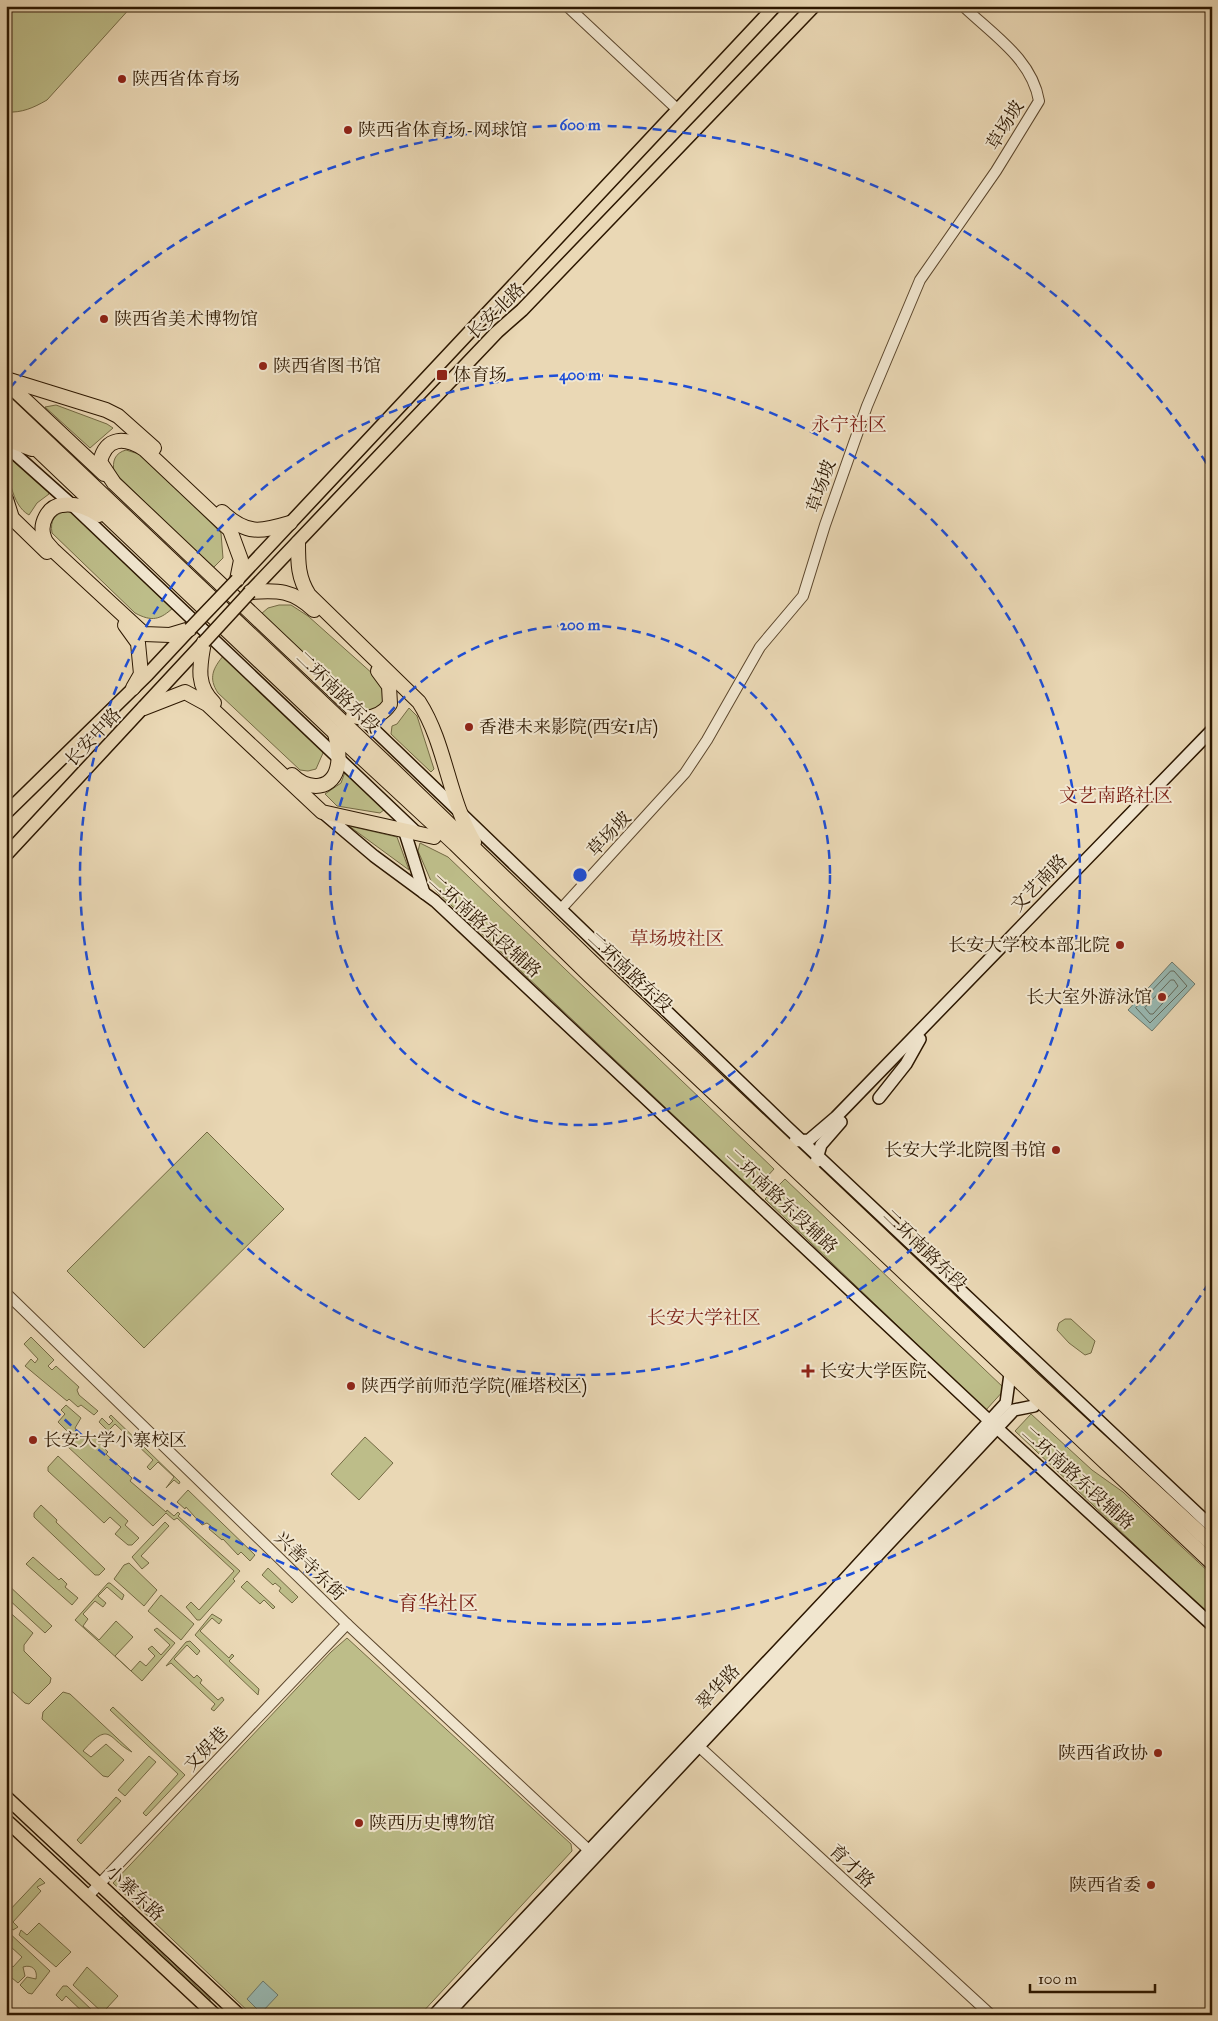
<svg xmlns="http://www.w3.org/2000/svg" width="1218" height="2021" viewBox="0 0 1218 2021" font-family="'IM FELL Great Primer','Noto Serif SC',serif">
	<style>
		.green { fill: #bdbd89; stroke: #746a44 }
		.water { fill: #98b9b3; stroke: #6d786b }
		.lines { fill: none; stroke-linecap: round; stroke-linejoin: round }
		.shore { stroke: #62685a; stroke-width: 1 }
		.tertiary-casing { stroke: #5c472d; stroke-width: 12 }
		.secondary-casing { stroke: #2c1700; stroke-width: 14 }
		.primary-casing { stroke: #2c1700; stroke-width: 15 }
		.trunk-casing { stroke: #2c1700; stroke-width: 16 }
		.tertiary { stroke: #f1e6cf; stroke-width: 10 }
		.secondary { stroke: #f1e6cf; stroke-width: 11 }
		.primary { stroke: #ead8b5; stroke-width: 12 }
		.trunk { stroke: #ead8b5; stroke-width: 14 }
		.primary-bridge-casing { stroke: #2c1700; stroke-width: 15; stroke-linecap: butt }
		.primary-bridge { stroke: #ead8b5; stroke-width: 12 }
		.ring { fill: none; stroke: #1d4ed8; stroke-width: 2.5; stroke-dasharray: 9 6 }
		.poi-dot { fill: #8f2418; stroke: #f1e6cf; stroke-width: 2 }
		.labels { text-anchor: middle; stroke-width: 4; stroke-linejoin: round; paint-order: stroke }
		.poi-label { font-size: 18px; fill: #2c1700; stroke: #f1e6cf; text-anchor: start }
		.street-label { font-size: 18px; fill: #2c1700; stroke: #f1e6cf }
		.neighbourhood-label { font-size: 19px; fill: #7a1f14; stroke: #f1e6cf }
		.quarter-label { font-size: 20px; fill: #7a1f14; stroke: #f1e6cf }
		.centre { fill: #1d4ed8; stroke: #f1e6cf; stroke-width: 2.5 }
		.ring-label { font-size: 15px; text-anchor: middle; font-weight: bold; fill: #1d4ed8; stroke: #f1e6cf; stroke-width: 4; stroke-linejoin: round; paint-order: stroke }
	</style>
	<rect width="100%" height="100%" fill="#ead8b5"/>
	<filter id="stains"><feTurbulence type="fractalNoise" baseFrequency=".004" numOctaves="4"/><feColorMatrix values="0 0 0 0 .2 0 0 0 0 .09 0 0 0 0 .02 0 0 0 .5 -.17"/></filter>
	<radialGradient id="worn" r=".72"><stop offset=".6" stop-color="#630" stop-opacity="0"/><stop offset="1" stop-color="#630" stop-opacity=".3"/></radialGradient>
	<!-- green -->
	<g class="green">
		<path d="M6 6H132L47 100C33 108 22 113 6 112Z"/>
		<polygon points="56,405 107,424 113,428 90,448 45,407"/>
		<path d="M126 450 142 455 221 533 223 558 213 568 114 472C112 461 115 453 126 450Z"/>
		<path d="M6 454H11L49 489V494L37 503 29 515C11 505 8 473 6 454Z"/>
		<path d="M66 511 75 513 174 607C160 620 152 622 135 613L52 533C50 520 54 515 66 511Z"/>
		<polygon points="279,605 291,605 308,616 383,683 385,697 378,711 365,712 261,614 268,608"/>
		<path d="M224 655 320 744 323 753 316 769 308 771 300 770 218 693C208 678 213 668 224 655Z"/>
		<polygon points="409,708 417,716 434,769 431,772 391,734 392,726 397,724"/>
		<polygon points="345,772 385,809 380,813 337,806 325,794 341,783"/>
		<polygon points="349,826 397,837 409,870"/>
		<polygon points="420,843 448,857 774,1169 754,1191 435,890 418,851"/>
		<polygon points="207,1132 284,1209 144,1348 67,1271"/>
		<polygon points="785,1179 1005,1389 986,1410 765,1199"/>
		<polygon points="1065,1319 1071,1319 1095,1341 1091,1353 1085,1355 1069,1343 1057,1330 1059,1323"/>
		<polygon points="31,1337 54,1360 48,1366 52,1370 56,1366 79,1387 77,1390 79,1395 98,1411 94,1415 81,1405 78,1407 69,1399 67,1401 25,1366 31,1359 35,1363 38,1359 24,1344"/>
		<polygon points="66,1405 81,1418 75,1428 78,1432 77,1434 85,1439 87,1437 90,1440 93,1437 95,1439 97,1437 103,1442 101,1445 108,1452 106,1454 132,1478 130,1481 166,1512 167,1510 174,1516 178,1512 180,1514 178,1516 240,1571 233,1579 235,1581 200,1620 197,1620 186,1607 191,1602 199,1610 234,1571 177,1518 174,1520 166,1513 153,1526 67,1446 74,1438 58,1422 65,1414 61,1410"/>
		<polygon points="1031,1414 1092,1470 1123,1492 1212,1575 1212,1618 1015,1431"/>
		<polygon points="111,1415 180,1482 179,1484 174,1480 166,1488 174,1477 158,1462 150,1470 147,1467 153,1460 115,1424 108,1431 99,1422 102,1418 109,1425 113,1421 109,1417"/>
		<polygon points="365,1437 393,1463 359,1500 331,1474"/>
		<polygon points="58,1456 128,1521 125,1525 139,1538 132,1545 128,1545 115,1534 121,1527 110,1517 104,1523 48,1471 48,1467"/>
		<polygon points="188,1490 255,1555 250,1561 241,1552 238,1555 223,1539 222,1540 209,1529 211,1526 207,1523 202,1525 186,1507 185,1509 177,1502"/>
		<polygon points="41,1505 57,1520 56,1522 105,1569 99,1575 95,1575 34,1517 34,1513"/>
		<polygon points="165,1522 169,1526 141,1556 149,1563 142,1569 132,1557"/>
		<polygon points="33,1557 59,1580 61,1578 67,1584 65,1587 78,1598 72,1605 26,1564"/>
		<polygon points="129,1563 157,1590 144,1606 114,1579 124,1565"/>
		<polygon points="268,1568 298,1597 292,1603 279,1591 281,1588 275,1583 273,1585 262,1575"/>
		<polygon points="247,1581 275,1607 273,1609 264,1600 260,1604 241,1587"/>
		<polygon points="6,1583 52,1626 45,1633 6,1597"/>
		<polygon points="108,1583 110,1583 124,1595 122,1600 107,1587 98,1596 106,1603 103,1607 95,1601 83,1614 88,1619 83,1626 99,1640 116,1621 133,1637 115,1656 131,1671 140,1661 146,1666 155,1656 148,1649 152,1646 161,1655 170,1645 154,1630 157,1628 175,1643 142,1681 75,1620"/>
		<polygon points="161,1595 194,1624 181,1640 148,1611"/>
		<polygon points="6,1609 33,1633 24,1645 24,1651 51,1678 50,1683 29,1704 25,1703 6,1686"/>
		<polygon points="212,1614 222,1620 219,1624 212,1618 200,1631 229,1658 232,1654 234,1656 229,1661 259,1689 258,1695 195,1635"/>
		<polygon points="347,1638 571,1844 572,1851 420,2015 252,2015 113,1883 331,1652"/>
		<polygon points="190,1641 200,1651 197,1655 187,1645 174,1659 194,1678 197,1675 202,1680 200,1683 218,1700 222,1697 224,1700 214,1711 211,1709 215,1704 171,1663 166,1666 186,1642"/>
		<path d="M63 1692 70 1694 132 1752C108 1740 111 1719 83 1751L91 1757 106 1744 124 1760 108 1777 103 1776 42 1719 43 1712Z"/>
		<polygon points="113,1707 185,1775 146,1816 143,1813 178,1774 110,1710"/>
		<polygon points="149,1756 156,1762 125,1796 118,1790"/>
		<polygon points="116,1797 121,1801 81,1844 77,1840"/>
		<polygon points="40,1878 45,1883 37,1887 41,1891 13,1922 18,1927 13,1930 6,1922 6,1914"/>
		<polygon points="122,1917 210,1999 210,2002 118,1921"/>
		<polygon points="39,1923 71,1952 56,1967 19,1935 21,1930 27,1935"/>
		<path d="M6 1930 50 1971 32 1994 28 1993 20 1985 27 1977 36 1979C38 1970 32 1964 23 1967L25 1976 18 1983 6 1973 7 1962 13 1967 22 1957 11 1947 12 1939Z"/>
		<polygon points="87,1967 118,1996 106,2009 111,2015 105,2015 73,1985"/>
		<polygon points="63,1986 67,1986 97,2015 86,2015 66,1996 62,2001 56,1995"/>
	</g>
	<!-- water -->
	<g class="water">
		<polygon points="1172,962 1195,984 1152,1031 1128,1010"/>
		<polygon points="263,1981 278,1995 261,2013 247,1999"/>
	</g>
	<g class="lines">
		<!-- shore -->
		<g class="shore">
			<polygon points="1171,971 1174,971 1187,986 1150,1023 1136,1008"/>
			<polygon points="1171,980 1174,980 1178,986 1153,1014 1150,1014 1145,1008"/>
		</g>
		<!-- tertiary casing -->
		<g class="tertiary-casing">
			<g id="tertiary">
				<polyline points="567,6 677,109"/>
				<path d="M561 909 685 773 707 740 760 647 803 596 825 525 867 406 920 280 996 171 1039 101C1032 59 993 35 963 6"/>
				<polyline points="6,1293 347,1624 595,1856"/>
				<polyline points="693,1741 991,2015"/>
				<polyline points="88,1896 347,1624"/>
			</g>
		</g>
		<!-- secondary casing -->
		<g class="secondary-casing">
			<g id="secondary">
				<polyline points="6,446 71,504 416,832"/>
				<polyline points="362,718 787,1127 1212,1527"/>
				<polyline points="322,812 374,856 435,901 997,1428 1212,1625"/>
				<polyline points="402,823 424,893"/>
				<polyline points="879,1098 906,1064 920,1039"/>
				<polyline points="795,1141 809,1140 836,1117 1212,730"/>
				<polyline points="816,1162 821,1145 841,1122"/>
				<polyline points="434,2015 842,1582 1006,1403 1010,1374"/>
				<polyline points="447,2015 1014,1410 1034,1406"/>
			</g>
		</g>
		<!-- primary casing -->
		<g class="primary-casing">
			<g id="primary">
				<polyline points="237,580 775,6"/>
				<polyline points="250,592 497,332 522,310 814,6"/>
				<polyline points="6,813 147,675 190,629"/>
				<polyline points="6,855 204,642"/>
				<polyline points="6,1797 239,2015"/>
				<polyline points="6,1820 215,2015"/>
			</g>
		</g>
		<!-- trunk casing -->
		<g class="trunk-casing">
			<g id="trunk">
				<polyline points="6,379 106,410 118,416 154,448"/>
				<polyline points="6,382 104,474"/>
				<polyline points="6,403 387,764 598,968 1034,1380 1212,1544"/>
				<polyline points="6,420 335,733 455,844 590,976 1212,1563"/>
				<polyline points="6,439 32,449"/>
				<polyline points="6,499 12,518 47,552"/>
				<path d="M222 512C247 535 260 532 290 523"/>
				<path d="M99 515C88 508 76 503 62 505 48 506 39 524 44 537 45 542 50 546 53 550L144 634 170 635 190 629"/>
				<path d="M298 543C298 563 298 578 309 595L419 702C446 744 448 798 474 842"/>
				<path d="M237 580 241 560 230 530 144 449C125 437 106 436 100 462L114 483 362 718"/>
				<path d="M250 592C279 590 292 590 314 610"/>
				<polyline points="125,625 138,643 141,674 133,688"/>
				<path d="M204 642C200 665 195 685 214 703"/>
				<polyline points="144,708 185,692 207,704 322,812 434,837"/>
				<path d="M353 716C368 720 381 717 390 704L389 686 378 671"/>
				<path d="M292 775C308 791 334 791 338 764 340 754 337 743 335 733"/>
			</g>
		</g>
		<!-- tertiary -->
		<use href="#tertiary" class="tertiary"/>
		<!-- secondary -->
		<use href="#secondary" class="secondary"/>
		<!-- primary -->
		<use href="#primary" class="primary"/>
		<!-- trunk -->
		<use href="#trunk" class="trunk"/>
		<!-- primary-bridge casing -->
		<g class="primary-bridge-casing">
			<g id="primary-bridge">
				<polyline points="190,629 237,580"/>
				<polyline points="204,642 250,592"/>
			</g>
		</g>
		<!-- primary-bridge -->
		<use href="#primary-bridge" class="primary-bridge"/>
	</g>
	<!-- distance rings -->
	<g class="ring">
		<circle cx="580" cy="875" r="250"/>
		<circle cx="580" cy="875" r="500"/>
		<path d="M1209 1283A750 750 0 0 1 10 1362M10 388A750 750 0 0 1 1209 467"/>
	</g>
	<!-- markers -->
	<g class="poi-dot">
		<circle cx="122" cy="79" r="5"/>
		<circle cx="348" cy="130" r="5"/>
		<circle cx="104" cy="319" r="5"/>
		<circle cx="263" cy="366" r="5"/>
		<rect x="436" y="369" width="12" height="12" rx="2.5"/>
		<circle cx="469" cy="727" r="5"/>
		<circle cx="1120" cy="945" r="5"/>
		<circle cx="1162" cy="997" r="5"/>
		<circle cx="1056" cy="1150" r="5"/>
		<path d="M805.5 1363.5h5v5h5v5h-5v5h-5v-5h-5v-5h5z"/>
		<circle cx="351" cy="1386" r="5"/>
		<circle cx="33" cy="1440" r="5"/>
		<circle cx="1158" cy="1753" r="5"/>
		<circle cx="359" cy="1823" r="5"/>
		<circle cx="1151" cy="1885" r="5"/>
	</g>
	<g class="labels">
		<!-- poi labels -->
		<g class="poi-label">
			<text x="132" y="85">陕西省体育场</text>
			<text x="358" y="136">陕西省体育场-网球馆</text>
			<text x="114" y="325">陕西省美术博物馆</text>
			<text x="273" y="372">陕西省图书馆</text>
			<text x="453" y="381">体育场</text>
			<text x="479" y="733">香港未来影院(西安1店)</text>
			<text x="1110" y="951" text-anchor="end">长安大学校本部北院</text>
			<text x="1152" y="1003" text-anchor="end">长大室外游泳馆</text>
			<text x="1046" y="1156" text-anchor="end">长安大学北院图书馆</text>
			<text x="819" y="1377">长安大学医院</text>
			<text x="361" y="1392">陕西学前师范学院(雁塔校区)</text>
			<text x="43" y="1446">长安大学小寨校区</text>
			<text x="1148" y="1759" text-anchor="end">陕西省政协</text>
			<text x="369" y="1829">陕西历史博物馆</text>
			<text x="1141" y="1891" text-anchor="end">陕西省委</text>
		</g>
		<!-- street labels -->
		<g class="street-label">
			<text transform="translate(1005 125) rotate(-59)" y="6">草场坡</text>
			<text transform="translate(496 311) rotate(-44)" y="6">长安北路</text>
			<text transform="translate(821 486) rotate(-71)" y="6">草场坡</text>
			<text transform="translate(338 692) rotate(44)" y="6">二环南路东段</text>
			<text transform="translate(93 737) rotate(-47)" y="6">长安中路</text>
			<text transform="translate(609 834) rotate(-47)" y="6">草场坡</text>
			<text transform="translate(1039 883) rotate(-46)" y="6">文艺南路</text>
			<text transform="translate(485 926) rotate(42)" y="6">二环南路东段辅路</text>
			<text transform="translate(630 972) rotate(43)" y="6">二环南路东段</text>
			<text transform="translate(782 1201) rotate(43)" y="6">二环南路东段辅路</text>
			<text transform="translate(925 1250) rotate(44)" y="6">二环南路东段</text>
			<text transform="translate(1078 1478) rotate(42)" y="6">二环南路东段辅路</text>
			<text transform="translate(310 1566) rotate(44)" y="6">兴善寺东街</text>
			<text transform="translate(718 1687) rotate(-47)" y="6">翠华路</text>
			<text transform="translate(206 1749) rotate(-46)" y="6">文娱巷</text>
			<text transform="translate(852 1866) rotate(43)" y="6">育才路</text>
			<text transform="translate(135 1893) rotate(43)" y="6">小寨东路</text>
		</g>
		<!-- neighbourhood labels -->
		<g class="neighbourhood-label">
			<text x="849" y="431">永宁社区</text>
			<text x="1116" y="802">文艺南路社区</text>
			<text x="677" y="945">草场坡社区</text>
			<text x="704" y="1324">长安大学社区</text>
		</g>
		<!-- quarter labels -->
		<g class="quarter-label">
			<text x="438" y="1610">育华社区</text>
		</g>
	</g>
	<circle cx="580" cy="875" r="8" class="centre"/>
	<g class="ring-label">
		<text x="580" y="130">600 m</text>
		<text x="580" y="380">400 m</text>
		<text x="580" y="630">200 m</text>
	</g>
	<!-- margin -->
	<rect width="1218" height="2021" fill="none" stroke="#ead8b5" stroke-width="25"/>
	<rect x="8" y="8" width="1203" height="2006" fill="none" stroke="#2c1700" stroke-width="2.5"/>
	<rect x="12" y="12" width="1193" height="1996" fill="none" stroke="#2c1700"/>
	<!-- scale -->
	<path d="M1030 1984v8h125v-8" fill="none" stroke="#2c1700" stroke-width="2.5"/>
	<text x="1038" y="1984" font-size="15" fill="#2c1700" stroke="#f1e6cf" stroke-width="4" paint-order="stroke">100 m</text>
	<rect width="100%" height="100%" filter="url(#stains)"/>
	<rect width="100%" height="100%" fill="url(#worn)"/>
</svg>
